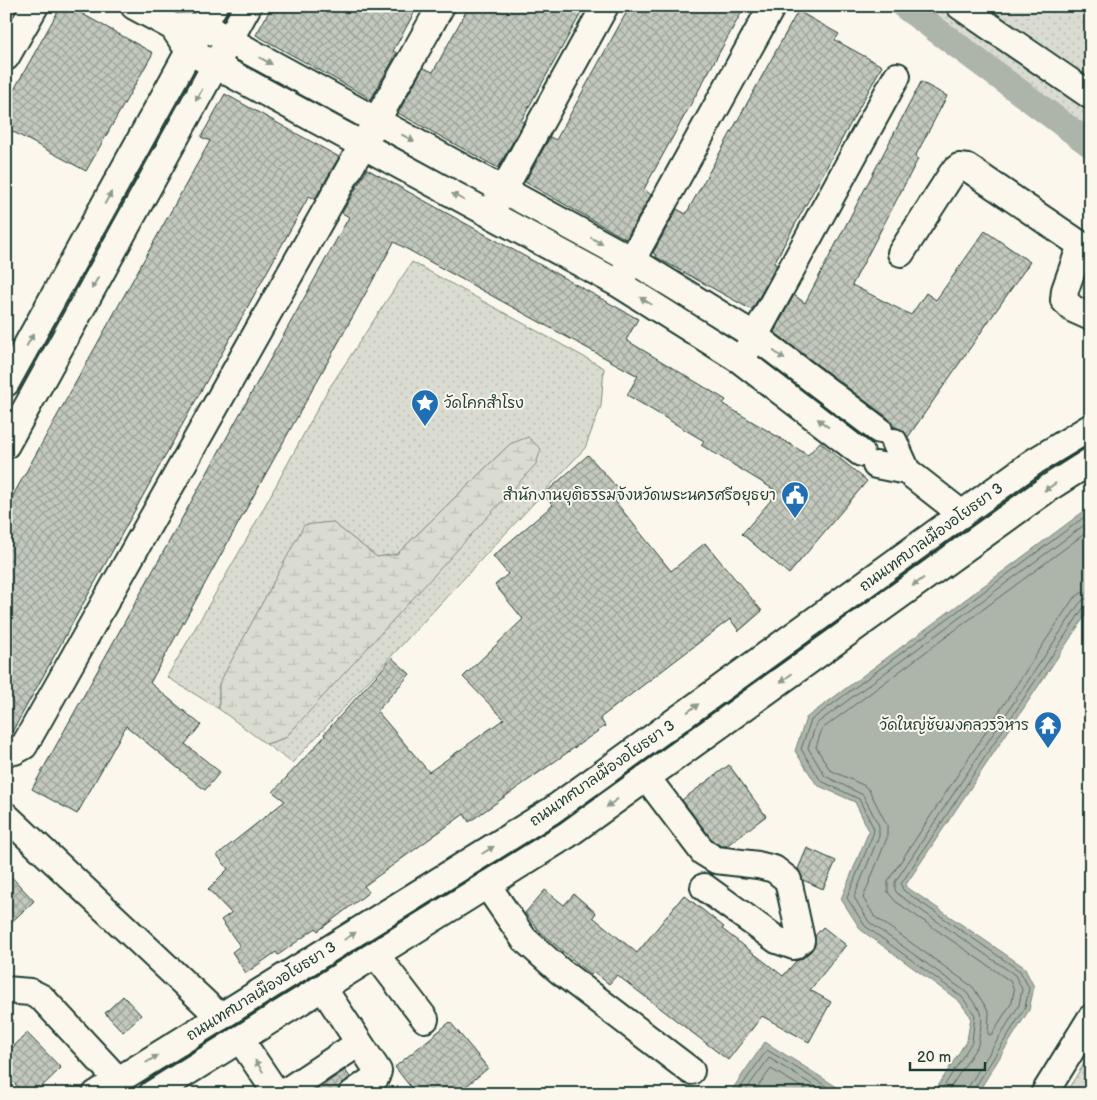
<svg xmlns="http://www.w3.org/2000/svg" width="1097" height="1100" viewBox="0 0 1097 1100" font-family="'Balsamiq Sans','Playpen Sans Thai',sans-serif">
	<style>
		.grass { fill: url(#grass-dots); stroke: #7d8c82 }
		.wetland { fill: url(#wetland-marsh); stroke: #7d8c82 }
		.water { fill: #adb4aa; stroke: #74847b }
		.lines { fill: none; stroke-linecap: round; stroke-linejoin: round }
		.shore { stroke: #586d63; stroke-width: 1 }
		.canal { stroke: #adb4aa; stroke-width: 26 }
		.building { fill: url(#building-cross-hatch); stroke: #1f3d34 }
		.minor-casing { stroke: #1f3d34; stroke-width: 30 }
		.minor { stroke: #fbf7ec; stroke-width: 26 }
		.oneway { fill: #8d9a90 }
		.labels { text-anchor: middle; stroke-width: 4; stroke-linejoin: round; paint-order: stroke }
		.poi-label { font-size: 15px; fill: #1f3d34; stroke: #fbf7ec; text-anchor: end }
		.street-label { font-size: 15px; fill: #1f3d34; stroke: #fbf7ec }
	</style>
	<defs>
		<pattern id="grass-dots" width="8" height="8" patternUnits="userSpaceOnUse" patternTransform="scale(1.25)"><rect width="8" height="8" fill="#dbdcd1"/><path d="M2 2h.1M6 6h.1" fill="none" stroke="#bcbeb4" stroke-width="1.8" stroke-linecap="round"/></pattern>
		<pattern id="wetland-marsh" width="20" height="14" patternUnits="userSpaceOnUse" patternTransform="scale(1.25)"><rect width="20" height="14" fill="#dbdcd1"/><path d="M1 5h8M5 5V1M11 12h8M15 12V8" fill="none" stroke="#bcbeb4"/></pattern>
		<pattern id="building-cross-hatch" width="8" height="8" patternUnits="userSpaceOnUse" patternTransform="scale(1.25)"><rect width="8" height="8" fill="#c4c9be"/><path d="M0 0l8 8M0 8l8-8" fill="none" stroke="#9fa49b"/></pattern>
	</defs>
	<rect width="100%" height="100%" fill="#fbf7ec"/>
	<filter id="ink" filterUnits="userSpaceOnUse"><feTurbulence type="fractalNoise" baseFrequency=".02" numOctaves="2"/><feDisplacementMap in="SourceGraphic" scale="10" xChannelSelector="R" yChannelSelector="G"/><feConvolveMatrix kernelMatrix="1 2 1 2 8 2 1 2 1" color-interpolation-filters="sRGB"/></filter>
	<g filter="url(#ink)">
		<!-- grass -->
		<g class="grass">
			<polygon points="921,6 1091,6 1091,134"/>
			<polygon points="412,262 604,368 601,406 585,448 292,763 266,744 285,738 510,444 397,554 377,557 332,522 219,684 219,709 167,677 248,537 326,393"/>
			<polygon points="1091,1058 1091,1094 1065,1094 1087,1059"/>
		</g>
		<!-- wetland -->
		<polygon class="wetland" points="528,437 541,449 536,464 285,738 266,744 219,709 219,684 304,525 332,522 377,557 397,554 510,444"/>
		<!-- water -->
		<g class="water">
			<polygon points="1091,506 1091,607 905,886 1024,967 1034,987 1029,1010 977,1094 933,1094 967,1040 971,1017 959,1001 861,930 841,899 869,831 855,802 817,785 795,751 806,718"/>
			<polygon points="765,1042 848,1094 729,1094"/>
		</g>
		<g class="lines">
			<!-- shore -->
			<g class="shore">
				<polyline points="1091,529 822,729 816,747 830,770 863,785 869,790 887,825 887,838 863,898 875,917 973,987 989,1012 988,1033 989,1035 992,1034 1012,1002 1014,990 1010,981 895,901 888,892 888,881 1073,599 1081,593 1091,591"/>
				<polyline points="736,1094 767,1050 839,1094"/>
				<polyline points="743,1094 769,1058 827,1094"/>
				<polyline points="752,1094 771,1069 813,1094"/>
				<polyline points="939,1094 972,1042 975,1015 962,997 865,926 847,898 873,834 874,829 859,799 821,781 801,749 811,720 1091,512"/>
				<polyline points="946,1094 978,1045 982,1019 981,1012 966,992 869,922 854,897 879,836 879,826 863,795 825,776 808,748 816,724 1091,520"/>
				<polyline points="967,1094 969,1086 1019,1005 1022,989 1015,975 899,895 895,890 895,882 1079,604 1084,599 1091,598"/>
				<polyline points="973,1094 974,1089 1025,1008 1029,988 1020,971 903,890 901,884 1084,607 1091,605"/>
			</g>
			<!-- canal -->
			<polyline class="canal" points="904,6 1091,145"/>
		</g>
		<!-- building -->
		<g class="building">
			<polygon points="61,6 68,6 153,53 86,171 6,128 6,104"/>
			<polygon points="272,6 418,6 393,51 397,53 371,99 256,35"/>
			<polygon points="469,6 585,6 521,121 524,122 498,168 398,113 423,68 433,72"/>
			<polygon points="630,6 745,6 644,189 651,195 626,239 525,182 550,137 556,140"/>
			<polygon points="798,11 839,34 835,40 882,66 774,263 777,265 752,310 656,257 656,255 653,253 677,209 686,214"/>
			<polygon points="921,82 947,96 915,157 918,159 852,285 911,315 926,293 936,300 985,231 1030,262 908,437 902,430 893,426 888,418 774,332 794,295 805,303"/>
			<polygon points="225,94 339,157 315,199 309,196 11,734 6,733 6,508 210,141 201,137"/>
			<polygon points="367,169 638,319 626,340 726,400 723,404 808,455 820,442 867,481 789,574 742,534 778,492 701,445 704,441 627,395 638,376 394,242 150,683 201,725 185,744 220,772 205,790 126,726 77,814 32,789 349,217 342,213"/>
			<polygon points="588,455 622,493 614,500 671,571 705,543 762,611 739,631 730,619 600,718 605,726 469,822 464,814 364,886 369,892 318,931 316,928 278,955 276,952 246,973 232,952 240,946 221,920 231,913 208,889 228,869 217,855 285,801 273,792 325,736 324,734 392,658 410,674 377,711 429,772 504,719 463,677 523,619 495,585 508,574 493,556 553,505 543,495"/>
			<polygon points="729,765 766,816 726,846 721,846 713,841 682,800"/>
			<polygon points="807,848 836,861 823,889 803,880 798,869"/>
			<polygon points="6,871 34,901 6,927"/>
			<polygon points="545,890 564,905 574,894 596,913 593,917 637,953 684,895 724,927 722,929 783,976 796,961 803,958 811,951 815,944 815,936 823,927 846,945 810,990 831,1002 809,1042 762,1016 728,1060 617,975 609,984 594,972 591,975 541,933 525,913"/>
			<polygon points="123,996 141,1015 123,1032 105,1013"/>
			<polygon points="450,1022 488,1068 457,1094 416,1094 395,1067"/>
			<polygon points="27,1033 61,1068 34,1094 25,1094 6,1075 6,1054"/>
			<polygon points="345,1070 350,1077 339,1087 337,1094 310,1094"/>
		</g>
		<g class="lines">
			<!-- minor casing -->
			<g class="minor-casing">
				<g id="minor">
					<polyline points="134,6 173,27 189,51 619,284 740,360 861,453"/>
					<polyline points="960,6 1091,96"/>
					<polyline points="173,27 203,26 632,260 755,336 879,430"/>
					<polyline points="6,57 35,6"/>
					<polyline points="495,205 605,6"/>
					<polyline points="901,253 953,172 959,167 968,168 1081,245 1065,290 1064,300 1073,309 1091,317"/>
					<polyline points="624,274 771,8"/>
					<polyline points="746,352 897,76"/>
					<polyline points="6,383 214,6"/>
					<polyline points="894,442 907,471 962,514"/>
					<polyline points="6,445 248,6"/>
					<polyline points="876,465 907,471"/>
					<polyline points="6,748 15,751 24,746 441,6"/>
					<polyline points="647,778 703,852 716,860 758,865 774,869 788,880 801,940 794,946 777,940 704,887"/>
					<polyline points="6,816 220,1017"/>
					<polyline points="487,885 524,939 560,971 691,1071"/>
					<polyline points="376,955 425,1019"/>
					<polyline points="323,988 378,1071 376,1077 352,1094"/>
					<polyline points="6,990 30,992 42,998 118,1080"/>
					<polyline points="240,1039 277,1094"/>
					<polyline points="96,1094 551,811 1035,461 1091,427"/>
					<polyline points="152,1094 567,835 1050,487 1091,461"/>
					<polyline points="282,1094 359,1043"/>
					<polyline points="1044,1094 1091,1018"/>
				</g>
			</g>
			<!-- minor -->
			<use href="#minor" class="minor"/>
		</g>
		<!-- one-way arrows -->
		<defs><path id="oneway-solid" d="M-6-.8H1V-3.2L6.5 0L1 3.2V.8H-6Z" transform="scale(1.25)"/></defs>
		<g class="oneway">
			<use href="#oneway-solid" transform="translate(266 61) rotate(29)"/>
			<use href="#oneway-solid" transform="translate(199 95) rotate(119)"/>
			<use href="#oneway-solid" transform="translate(408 138) rotate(29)"/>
			<use href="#oneway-solid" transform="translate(458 197) rotate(-151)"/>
			<use href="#oneway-solid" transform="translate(108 198) rotate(-61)"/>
			<use href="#oneway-solid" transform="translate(597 241) rotate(29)"/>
			<use href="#oneway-solid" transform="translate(95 283) rotate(119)"/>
			<use href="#oneway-solid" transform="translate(646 301) rotate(-148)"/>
			<use href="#oneway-solid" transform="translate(30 340) rotate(-61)"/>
			<use href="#oneway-solid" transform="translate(779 355) rotate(37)"/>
			<use href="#oneway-solid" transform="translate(823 423) rotate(-142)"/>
			<use href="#oneway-solid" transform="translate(1050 487) rotate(146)"/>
			<use href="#oneway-solid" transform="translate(918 582) rotate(144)"/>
			<use href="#oneway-solid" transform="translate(786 678) rotate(144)"/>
			<use href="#oneway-solid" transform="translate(693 708) rotate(-36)"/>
			<use href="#oneway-solid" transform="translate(612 803) rotate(144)"/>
			<use href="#oneway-solid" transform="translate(488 850) rotate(-32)"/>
			<use href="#oneway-solid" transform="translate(350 936) rotate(-32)"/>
			<use href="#oneway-solid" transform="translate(152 1059) rotate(-32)"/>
			<use href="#oneway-solid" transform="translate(259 1066) rotate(-124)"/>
		</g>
	</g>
	<!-- icons -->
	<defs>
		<g id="sight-pin" transform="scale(1.4375)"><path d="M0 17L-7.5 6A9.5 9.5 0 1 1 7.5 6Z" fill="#1f6fb2" stroke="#fbf7ec"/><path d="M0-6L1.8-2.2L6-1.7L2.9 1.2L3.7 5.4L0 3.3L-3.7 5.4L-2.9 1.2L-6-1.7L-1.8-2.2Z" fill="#fff"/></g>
		<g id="civic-pin" transform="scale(1.4375)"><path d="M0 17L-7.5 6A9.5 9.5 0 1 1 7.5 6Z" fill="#1f6fb2" stroke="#fbf7ec"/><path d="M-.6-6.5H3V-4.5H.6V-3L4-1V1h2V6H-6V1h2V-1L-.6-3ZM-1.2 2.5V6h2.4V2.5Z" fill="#fff"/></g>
		<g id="temple-pin" transform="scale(1.4375)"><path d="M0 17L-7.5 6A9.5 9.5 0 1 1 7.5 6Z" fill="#1f6fb2" stroke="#fbf7ec"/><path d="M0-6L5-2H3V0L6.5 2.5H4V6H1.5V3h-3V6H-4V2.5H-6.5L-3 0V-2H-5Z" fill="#fff"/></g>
	</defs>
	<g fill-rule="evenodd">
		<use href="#sight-pin" x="425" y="403"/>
		<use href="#civic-pin" x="795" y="495"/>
		<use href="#temple-pin" x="1048" y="725"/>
	</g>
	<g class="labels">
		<!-- poi labels -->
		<g class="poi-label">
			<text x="444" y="408" text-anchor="start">วัดโคกสำโรง</text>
			<text x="776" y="500">สำนักงานยุติธรรมจังหวัดพระนครศรีอยุธยา</text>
			<text x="1029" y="730">วัดใหญ่ชัยมงคลวรวิหาร</text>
		</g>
		<!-- street labels -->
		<g class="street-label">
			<text transform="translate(931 537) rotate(-36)" y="5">ถนนเทศบาลเมืองอโยธยา 3</text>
			<text transform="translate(602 773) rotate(-35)" y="5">ถนนเทศบาลเมืองอโยธยา 3</text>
			<text transform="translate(261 991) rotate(-32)" y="5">ถนนเทศบาลเมืองอโยธยา 3</text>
		</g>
	</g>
	<!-- margin -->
	<rect width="1097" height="1100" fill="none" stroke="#fbf7ec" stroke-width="25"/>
	<rect x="12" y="12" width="1072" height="1075" fill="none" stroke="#1f3d34" stroke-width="2" filter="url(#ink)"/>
	<!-- scale -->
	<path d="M910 1062v8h75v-8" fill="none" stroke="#1f3d34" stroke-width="2.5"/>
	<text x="917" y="1062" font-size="15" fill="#1f3d34" stroke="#fbf7ec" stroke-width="4" paint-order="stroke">20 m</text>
</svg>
